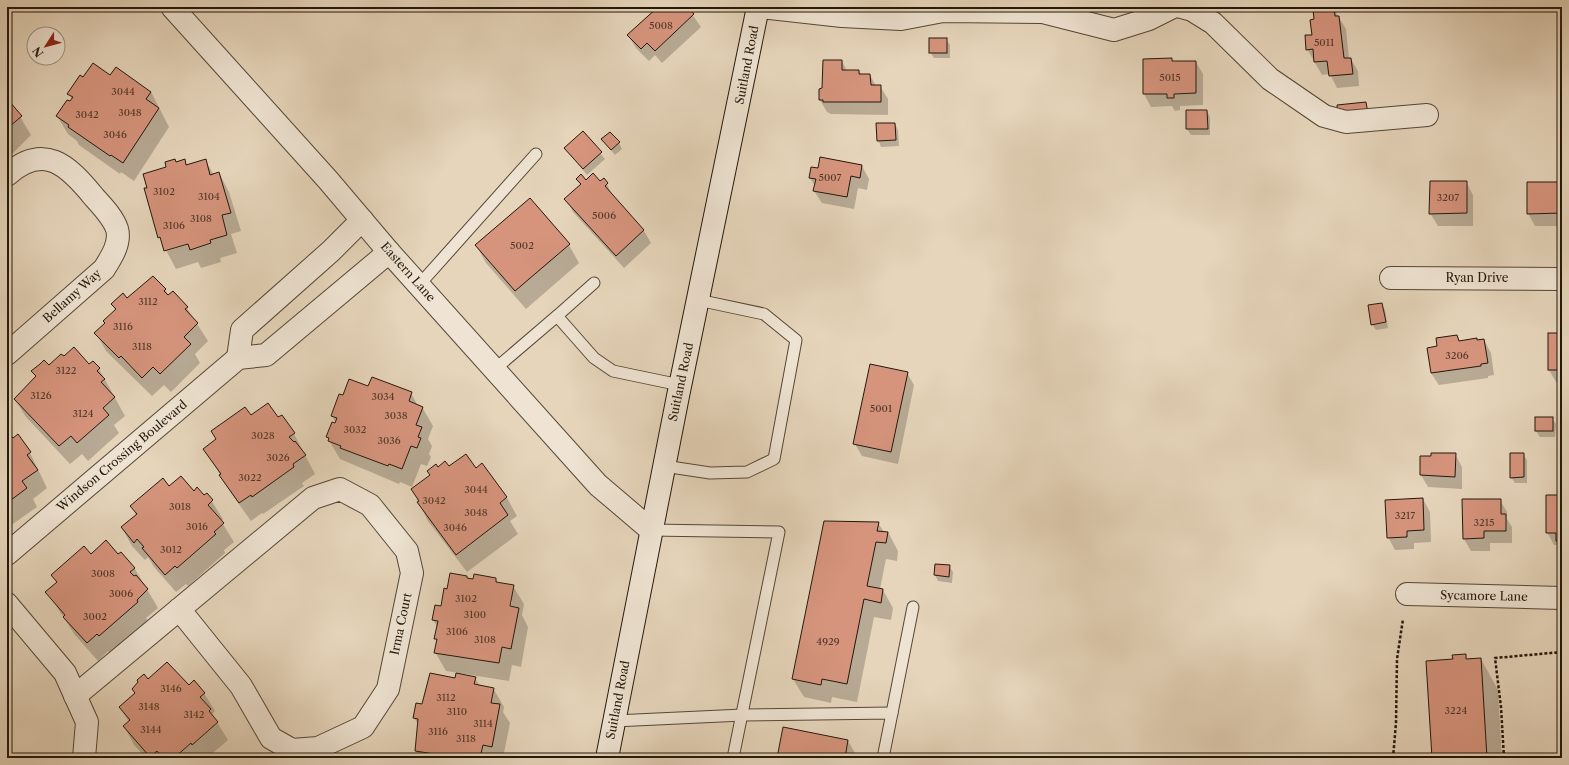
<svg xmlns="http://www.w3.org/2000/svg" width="1569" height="765" viewBox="0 0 1569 765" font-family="'Libre Caslon Text',serif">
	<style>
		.shadow { fill: #0003; fill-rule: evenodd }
		.building { fill: #d6947d; stroke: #23180b }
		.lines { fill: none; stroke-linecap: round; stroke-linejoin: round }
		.service-casing { stroke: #544737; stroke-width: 13 }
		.minor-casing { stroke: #544737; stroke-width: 24 }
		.secondary-casing { stroke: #23180b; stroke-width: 24 }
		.path { stroke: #23180b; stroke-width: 2.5; stroke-dasharray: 3 2; stroke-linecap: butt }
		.service { stroke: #efe4d3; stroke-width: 11 }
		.minor { stroke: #efe4d3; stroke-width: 22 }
		.secondary { stroke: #efe4d3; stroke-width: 22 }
		.labels { text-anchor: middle; stroke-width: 3; stroke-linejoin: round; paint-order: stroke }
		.number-label { font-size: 10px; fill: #503728 }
		.street-label { font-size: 12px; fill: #23180b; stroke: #efe4d3 }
	</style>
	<rect width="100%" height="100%" fill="#e6d5bb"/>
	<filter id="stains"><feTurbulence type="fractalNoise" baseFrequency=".005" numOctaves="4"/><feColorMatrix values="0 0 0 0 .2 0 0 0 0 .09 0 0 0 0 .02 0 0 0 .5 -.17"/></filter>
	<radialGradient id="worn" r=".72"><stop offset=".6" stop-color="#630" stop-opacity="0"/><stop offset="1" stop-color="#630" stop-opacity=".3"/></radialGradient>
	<!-- shadow -->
	<g class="shadow">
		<polygon points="657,7 687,7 701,27 662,63 655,55 649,61 636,48 628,35"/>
		<polygon points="1333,8 1346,29 1349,59 1351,59 1358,71 1359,86 1337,88 1330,74 1322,75 1307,49 1313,36 1315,20"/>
		<polygon points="946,39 950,45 950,58 934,58 930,52"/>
		<polygon points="1171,59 1173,62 1196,62 1203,74 1203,105 1180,106 1180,110 1175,111 1172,106 1151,107 1144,94 1144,60"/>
		<polygon points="842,61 847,71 859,71 862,75 870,75 876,86 880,86 888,99 888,115 831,114 827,112 820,100"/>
		<polygon points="111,76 151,92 169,127 134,181 121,172 120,174 79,145 77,141 68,134 57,116 72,100 69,94 84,79"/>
		<polygon points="7,95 31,135 7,159"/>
		<polygon points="1187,111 1207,111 1210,117 1210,135 1191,135 1187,129"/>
		<polygon points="895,124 898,130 899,146 881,147 878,140"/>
		<polygon points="583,133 605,159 587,175 565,148"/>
		<polygon points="602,139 619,143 622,149 615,155"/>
		<polygon points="821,158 862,166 869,179 867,190 858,188 854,209 822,203 814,191 815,186 810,178 819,170"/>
		<path d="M184 160 187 165 205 160 214 175 219 173 229 192 241 231 231 234 237 253 220 258 221 262 201 268 198 262 176 269 159 237 148 188 168 168ZM192 241 193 243 167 251V249Z"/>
		<polygon points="577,179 607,184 613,197 644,231 651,243 624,268 573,212 566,199 581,186"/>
		<polygon points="1466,182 1473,195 1473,226 1438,226 1430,213"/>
		<polygon points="1562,183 1562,226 1535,226 1528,213"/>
		<polygon points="476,245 569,245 579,263 526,309 486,263"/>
		<polygon points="165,289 169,296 173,292 187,308 208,341 195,354 200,363 171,392 164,385 152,396 106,351 96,333 116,311 112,304"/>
		<polygon points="1382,304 1385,310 1388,328 1376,330 1372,324"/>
		<polygon points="1562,334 1562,382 1556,382 1549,370"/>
		<polygon points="1457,336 1460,342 1484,340 1491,353 1494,375 1488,376 1488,378 1439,385 1431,373 1439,347"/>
		<polygon points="93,362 99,369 125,416 114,425 119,433 88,461 82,454 70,464 26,417 15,399 36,377 33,371 48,367 89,366"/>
		<polygon points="907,373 914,385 898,464 862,456 855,444"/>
		<polygon points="369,387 411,393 418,406 422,407 433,426 428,439 432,446 429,454 431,457 427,466 421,464 412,487 400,482 399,484 340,459 327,437 336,423 332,416 343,397"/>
		<polygon points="251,416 278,419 294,434 315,474 302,483 304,486 263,514 262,513 251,521 231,493 205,449"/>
		<polygon points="1552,418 1556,424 1555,437 1540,437 1536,431"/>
		<polygon points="7,428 14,438 17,436 30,453 47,488 33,499 37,507 7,528"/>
		<polygon points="1455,454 1462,467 1462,489 1428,487 1421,475"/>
		<polygon points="1523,454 1527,460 1527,483 1515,483 1511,477"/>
		<polygon points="482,464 507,498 517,516 510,521 518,534 467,572 428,521 412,489 431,476 438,468 475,469"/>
		<polygon points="169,487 204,496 207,494 223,519 221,521 234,542 224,550 225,553 188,586 186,584 176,592 154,567 148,557 145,560 132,546 122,528 136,515 132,507"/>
		<polygon points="1562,496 1562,550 1559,545 1554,545 1547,532"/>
		<polygon points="1423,499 1430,512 1431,542 1414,543 1414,549 1395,550 1388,537"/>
		<polygon points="1500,500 1507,512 1507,519 1512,527 1512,543 1490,543 1490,551 1471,551 1464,539"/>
		<polygon points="878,523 884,532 888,532 898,551 897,561 886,559 880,589 883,590 893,608 891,620 874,617 857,702 832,697 831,703 804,697 793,679"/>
		<polygon points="121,553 135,569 158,608 146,618 148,621 110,654 108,651 98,661 75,635 47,592 57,583 52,575 91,555 118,556"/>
		<polygon points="936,565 949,566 953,572 952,583 938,581 935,575"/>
		<path d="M467 577 468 580 496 579 498 583 513 586 524 604 522 615 528 627 521 667 512 665 509 681 446 671 435 652 438 628 433 620 442 607 448 590ZM510 601H512L510 611Z"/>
		<polygon points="1465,655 1468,660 1481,659 1498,690 1502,758 1432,758 1454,660"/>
		<polygon points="475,678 480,686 493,688 504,707 503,712 510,723 503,758 420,758 416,751 419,725 414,718 423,705 456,679"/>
		<polygon points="148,680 189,686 204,693 215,711 212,714 228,740 207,758 146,758 134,745 124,726 129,722 120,708"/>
		<polygon points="7,691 11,699 7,702"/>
		<polygon points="848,741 858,758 778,758"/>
	</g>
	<!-- building -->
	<g class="building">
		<polygon points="658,7 688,7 694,14 655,51 647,43 641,49 627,35"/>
		<polygon points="1334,7 1335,16 1339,16 1344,58 1351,58 1353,74 1329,76 1327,61 1314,62 1313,49 1306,50 1305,35 1312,35 1310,20 1314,19 1313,9"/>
		<rect x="929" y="38" width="18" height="15"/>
		<polygon points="1172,58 1172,61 1196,61 1196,93 1174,94 1174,98 1167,98 1167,94 1143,94 1143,59"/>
		<polygon points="823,60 842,60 842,70 859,70 859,74 870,74 871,85 881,85 881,102 823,102 823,100 819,100 819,89 822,88"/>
		<polygon points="93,63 110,75 116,67 151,92 146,99 159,108 123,163 111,155 110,156 68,127 69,125 56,116 67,100 70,101 73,97 67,94 80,75 83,77"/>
		<polygon points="9,101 22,116 10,126 12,127 7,131 7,102"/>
		<polygon points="1366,102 1368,114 1338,118 1337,105"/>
		<polygon points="1186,110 1207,110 1208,129 1186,129"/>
		<polygon points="876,123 895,123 896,140 877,141"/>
		<polygon points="583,131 602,152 583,169 564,148"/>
		<polygon points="610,132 620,142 611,150 601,139"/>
		<polygon points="820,157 862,165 860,178 851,176 847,197 813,191 816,179 809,178 811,167 818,168"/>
		<polygon points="175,159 176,162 185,159 186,165 206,159 210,175 219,172 231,213 222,215 227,235 210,240 211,243 190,250 188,244 164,251 160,237 158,238 144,188 147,188 143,174 166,167 165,162"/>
		<polygon points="593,173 600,181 604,178 608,183 605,186 644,230 616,256 564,199 581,184 576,179 581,174 586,180"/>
		<polygon points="1430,181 1467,181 1467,213 1429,214"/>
		<polygon points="1527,182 1562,182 1562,213 1527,214"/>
		<polygon points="530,198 570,244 515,291 475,245"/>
		<polygon points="153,276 166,289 164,291 168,295 173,291 188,307 185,309 198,323 184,337 191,344 160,374 153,367 142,378 121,356 119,358 94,333 105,323 103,321 116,309 111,304 123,293 127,298"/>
		<polygon points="1382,303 1386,322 1371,325 1368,305"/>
		<rect x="1548" y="333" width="14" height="37"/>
		<polygon points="1457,335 1459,341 1477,338 1477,340 1484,339 1488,363 1481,364 1481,366 1431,373 1427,348 1437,346 1436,338"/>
		<polygon points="74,347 89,364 93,361 100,368 97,371 105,379 101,382 115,397 103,408 109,415 77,443 71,436 59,446 14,399 36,376 31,371 40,364 44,360 49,365 61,354 64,356"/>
		<polygon points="870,364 908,372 891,452 853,444"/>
		<polygon points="372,377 412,392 409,401 423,407 416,425 422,427 418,437 421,438 417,448 411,446 402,469 389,464 388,466 340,448 341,446 328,441 329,438 326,437 332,422 335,423 337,418 331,416 339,394 343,395 349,379 368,386"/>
		<polygon points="268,403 278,417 282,415 295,433 289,437 294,442 295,441 306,455 293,464 294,467 252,497 251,495 239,503 219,475 221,474 203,449 216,439 211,431 245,407 251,415"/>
		<rect x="1535" y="417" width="18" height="14"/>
		<polygon points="7,427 12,433 10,435 13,438 18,434 31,452 27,455 38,470 22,481 27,488 7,503"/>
		<polygon points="1431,453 1456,453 1455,477 1420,475 1420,456 1431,456"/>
		<polygon points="1510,453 1524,453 1524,477 1510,478"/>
		<polygon points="466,454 476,468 482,463 507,497 500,503 508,515 456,555 417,502 419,501 411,489 430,475 427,471 436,464 438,467 445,461 449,466"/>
		<polygon points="181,476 194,491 197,487 204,495 207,493 213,500 208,505 224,523 214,532 216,534 177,568 175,566 165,575 142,548 144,547 137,539 134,543 121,527 137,514 130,506 163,478 169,486"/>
		<polygon points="1546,495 1562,495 1562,541 1556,541 1556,533 1546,533"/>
		<polygon points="1423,498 1424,530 1407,531 1407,537 1387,538 1385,500"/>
		<polygon points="1462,499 1501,499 1501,514 1506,514 1506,531 1484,531 1484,538 1463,539"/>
		<polygon points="824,521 879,522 877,531 888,532 886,543 876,542 867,586 883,589 881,603 864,599 847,684 822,679 821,685 792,679"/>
		<polygon points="106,540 118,554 121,552 135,568 130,572 134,576 136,575 148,589 137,600 138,602 99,636 97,634 87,643 63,617 65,615 45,592 57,582 51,575 84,546 91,554"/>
		<polygon points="935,564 950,565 949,577 934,575"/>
		<polygon points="450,573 467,576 467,578 473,579 474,574 496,578 496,582 514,585 510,606 519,608 511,649 502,647 499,663 434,653 437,639 434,639 438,621 432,620 435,605 441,606 444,588 447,589"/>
		<polygon points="1466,654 1466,659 1481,658 1487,758 1432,758 1426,661 1453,659 1452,655"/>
		<polygon points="167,662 189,685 194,680 205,693 200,697 211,709 209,711 218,722 192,745 191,743 174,758 163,758 157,751 150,757 123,726 130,720 119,707 135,693 132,689 138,682 137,680 144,674 148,679"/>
		<polygon points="430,673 455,678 456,673 476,677 474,684 494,688 491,703 500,704 492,747 483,745 480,758 461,758 415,751 418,719 413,718 416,703 422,704"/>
		<polygon points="783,727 848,740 845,758 777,758"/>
	</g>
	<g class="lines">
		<!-- service casing -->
		<g class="service-casing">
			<g id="service">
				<polyline points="419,285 536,154"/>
				<polyline points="557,316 594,283"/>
				<polyline points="495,369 557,316 594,358 613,371 680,385"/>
				<polyline points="664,466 710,473 747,472 774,459 796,340 764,314 698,300"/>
				<polyline points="651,530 779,532 733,758"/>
				<polyline points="892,713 913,607"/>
				<polyline points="614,721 743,715 892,713 883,758"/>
			</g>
		</g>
		<!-- minor casing -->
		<g class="minor-casing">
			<g id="minor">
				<polyline points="172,7 328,180 389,252 598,485 651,530"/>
				<polyline points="761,7 842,16 901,19 943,11 1043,12 1114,30 1149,19 1173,7"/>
				<polyline points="1181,7 1192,10 1213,23 1270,79 1324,116 1346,122 1427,115"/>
				<path d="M7 175C44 142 68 165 94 197 102 206 113 217 117 229 121 243 111 258 104 269L7 354"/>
				<polyline points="1391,278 1562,279"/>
				<polyline points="238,358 242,330 331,251 362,220"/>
				<polyline points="7,554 238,358 266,355 389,252"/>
				<polyline points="1407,594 1562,598"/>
				<polyline points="7,604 65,673 87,722 84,758"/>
				<polyline points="75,696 313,498 340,489 370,505 407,551 412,573 388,689 363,727 318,748 292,750 271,738 241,686 179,609"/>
			</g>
		</g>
		<!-- secondary casing -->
		<g class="secondary-casing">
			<polyline id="secondary" points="607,758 678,396 758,7"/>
		</g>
		<!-- path -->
		<g class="path">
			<polyline points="1393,758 1396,723 1397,659 1403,619"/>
			<polyline points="1504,758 1501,707 1495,658 1562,652"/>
		</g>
		<!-- service -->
		<use href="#service" class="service"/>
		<!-- minor -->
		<use href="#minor" class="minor"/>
		<!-- secondary -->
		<use href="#secondary" class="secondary"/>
	</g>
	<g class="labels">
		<!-- number labels -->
		<g class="number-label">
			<text x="661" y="29">5008</text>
			<text x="1324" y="46">5011</text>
			<text x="1170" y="81">5015</text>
			<text x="123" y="95">3044</text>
			<text x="130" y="116">3048</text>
			<text x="87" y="118">3042</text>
			<text x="115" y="138">3046</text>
			<text x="830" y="181">5007</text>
			<text x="164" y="195">3102</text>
			<text x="209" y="200">3104</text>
			<text x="1448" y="201">3207</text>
			<text x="604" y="219">5006</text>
			<text x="201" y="222">3108</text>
			<text x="174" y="229">3106</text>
			<text x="522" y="249">5002</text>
			<text x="148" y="305">3112</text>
			<text x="123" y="330">3116</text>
			<text x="142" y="350">3118</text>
			<text x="1457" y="359">3206</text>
			<text x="66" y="374">3122</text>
			<text x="41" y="399">3126</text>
			<text x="383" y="400">3034</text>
			<text x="881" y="412">5001</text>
			<text x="83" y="417">3124</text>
			<text x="396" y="419">3038</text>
			<text x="355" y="433">3032</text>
			<text x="263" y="439">3028</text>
			<text x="389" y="444">3036</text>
			<text x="278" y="461">3026</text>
			<text x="250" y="481">3022</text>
			<text x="476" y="493">3044</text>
			<text x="434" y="504">3042</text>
			<text x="180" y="510">3018</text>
			<text x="476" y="516">3048</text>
			<text x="1405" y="519">3217</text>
			<text x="1484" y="526">3215</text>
			<text x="197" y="530">3016</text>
			<text x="455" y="531">3046</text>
			<text x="171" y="553">3012</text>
			<text x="103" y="577">3008</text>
			<text x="121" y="597">3006</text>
			<text x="466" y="602">3102</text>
			<text x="475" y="618">3100</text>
			<text x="95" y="620">3002</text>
			<text x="457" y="635">3106</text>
			<text x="485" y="643">3108</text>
			<text x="828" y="645">4929</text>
			<text x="171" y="692">3146</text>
			<text x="446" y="701">3112</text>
			<text x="149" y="710">3148</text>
			<text x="1456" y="714">3224</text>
			<text x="457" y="715">3110</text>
			<text x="194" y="718">3142</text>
			<text x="483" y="727">3114</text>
			<text x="151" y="733">3144</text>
			<text x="438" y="735">3116</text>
			<text x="466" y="742">3118</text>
		</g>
		<!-- street labels -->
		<g class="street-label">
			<text transform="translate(747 65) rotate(-79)" y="4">Suitland Road</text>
			<text transform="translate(408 272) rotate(48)" y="4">Eastern Lane</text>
			<text x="1477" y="282">Ryan Drive</text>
			<text transform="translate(72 296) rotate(-42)" y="4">Bellamy Way</text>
			<text transform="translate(681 382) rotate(-78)" y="4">Suitland Road</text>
			<text transform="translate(122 456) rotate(-40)" y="4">Windson Crossing Boulevard</text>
			<text transform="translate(1484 596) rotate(1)" y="4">Sycamore Lane</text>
			<text transform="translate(401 624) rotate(-78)" y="4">Irma Court</text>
			<text transform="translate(618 700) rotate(-79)" y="4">Suitland Road</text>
		</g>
	</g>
	<!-- margin -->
	<rect width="1569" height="765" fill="none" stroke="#e6d5bb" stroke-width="24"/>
	<rect x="8" y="8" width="1553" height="749" fill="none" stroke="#23180b" stroke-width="2"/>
	<rect x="12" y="12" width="1545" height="741" fill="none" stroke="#23180b"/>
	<!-- north arrow -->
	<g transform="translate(46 46) rotate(234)"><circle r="19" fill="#efe4d3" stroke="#9d9283"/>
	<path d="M0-3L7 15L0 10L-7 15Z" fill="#8f2418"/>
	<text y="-6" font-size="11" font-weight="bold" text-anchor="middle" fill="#23180b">N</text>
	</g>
	<rect width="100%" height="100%" filter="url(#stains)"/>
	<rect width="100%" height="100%" fill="url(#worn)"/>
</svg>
